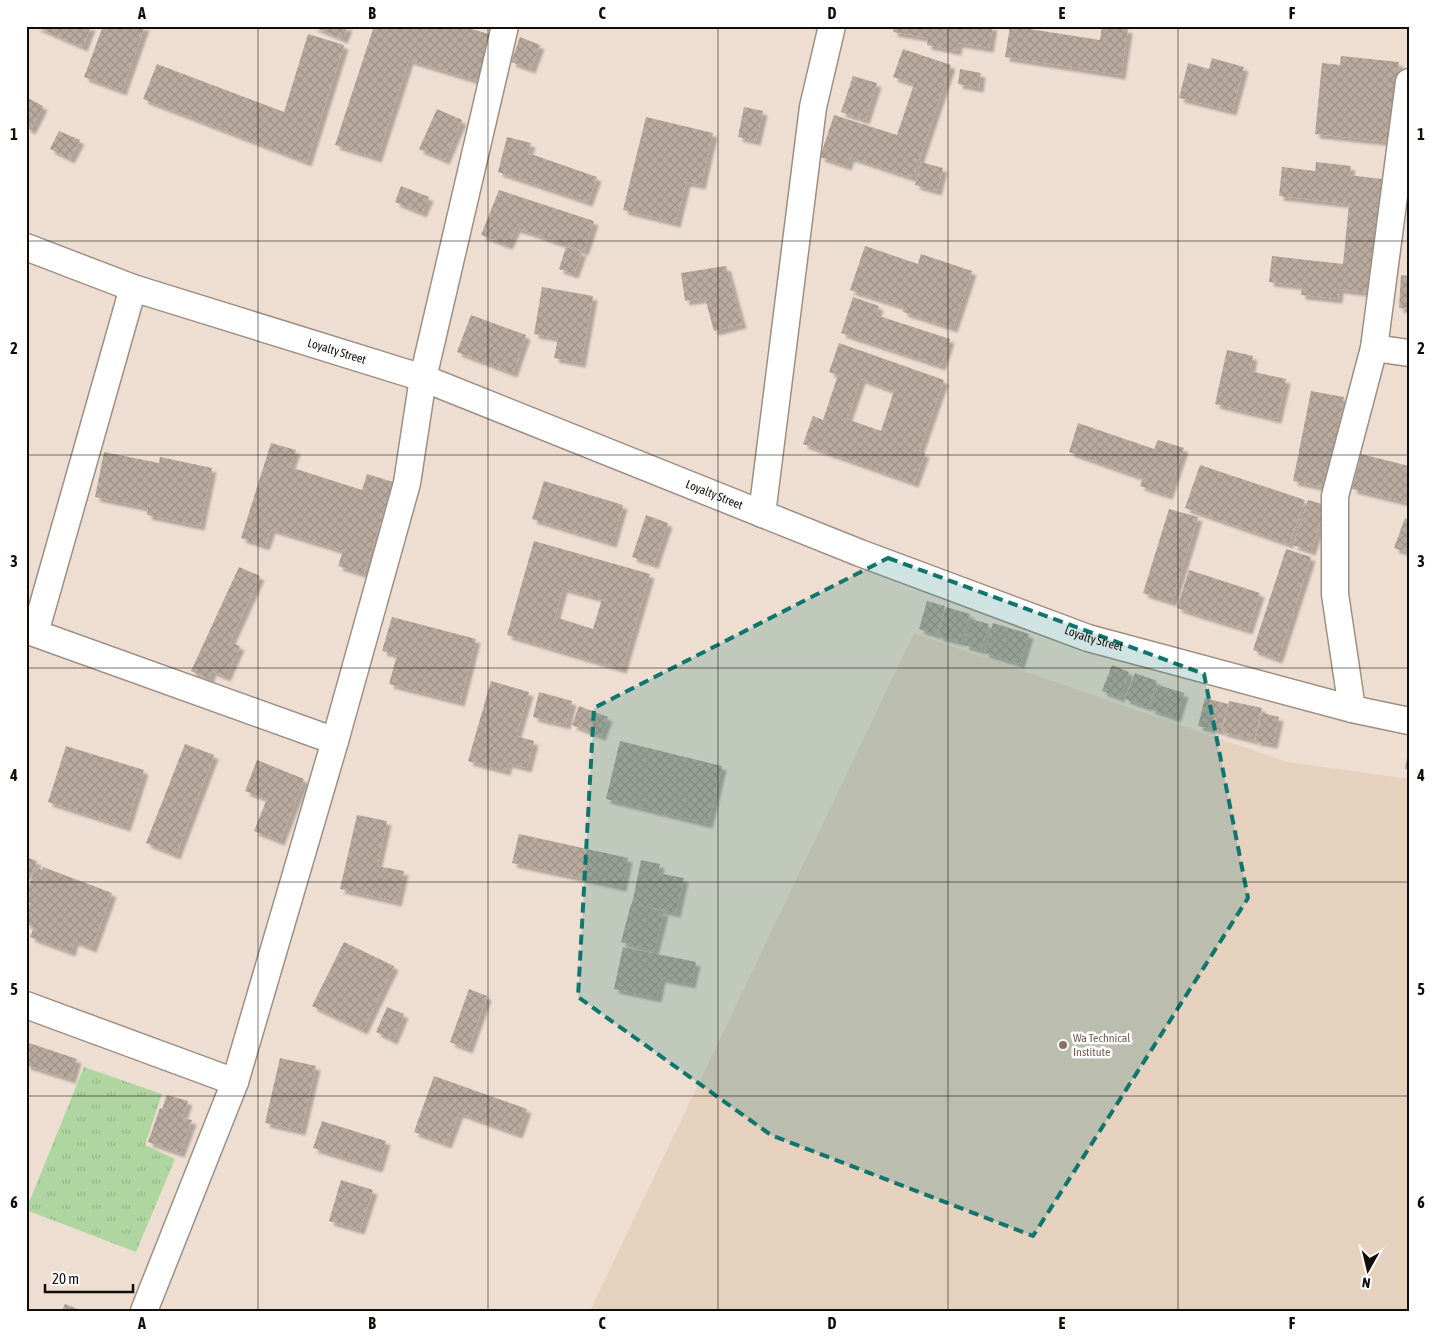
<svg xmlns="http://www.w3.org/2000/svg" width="1435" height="1337" viewBox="0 0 1435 1337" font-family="'Asap Condensed',sans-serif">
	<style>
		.built { fill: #e6d0be }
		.grass { fill: url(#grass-tufts) }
		.building { fill: url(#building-cross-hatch); fill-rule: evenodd; filter: url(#shadow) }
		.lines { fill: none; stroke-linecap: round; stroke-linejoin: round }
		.minor-casing { stroke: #9d8f83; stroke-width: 29 }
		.minor { stroke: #fff; stroke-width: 26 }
		.marked { fill: #0f766e; fill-opacity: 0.2; stroke: #0f766e; stroke-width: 4; stroke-dasharray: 10 6; stroke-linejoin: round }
		.grid { fill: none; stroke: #120d09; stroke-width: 1; stroke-opacity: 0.55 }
		.education-dot { fill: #8d6e63; stroke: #fff; stroke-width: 2 }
		.labels { text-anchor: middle; stroke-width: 5; stroke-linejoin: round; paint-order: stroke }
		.street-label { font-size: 12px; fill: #120d09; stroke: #fff }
		.education-label { font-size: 12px; fill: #785e54; stroke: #fff; text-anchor: start }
		.neatline { fill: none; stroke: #120d09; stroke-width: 2 }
		.grid-label { font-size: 16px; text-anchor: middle; font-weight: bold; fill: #120d09 }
	</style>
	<defs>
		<pattern id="grass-tufts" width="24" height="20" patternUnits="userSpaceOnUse" patternTransform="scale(1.25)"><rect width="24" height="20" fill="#afd5a0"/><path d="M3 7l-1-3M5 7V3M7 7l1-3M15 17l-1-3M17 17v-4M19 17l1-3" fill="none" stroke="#96b688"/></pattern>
		<pattern id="building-cross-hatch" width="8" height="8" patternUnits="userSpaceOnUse" patternTransform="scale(1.25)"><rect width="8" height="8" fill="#b9aa9e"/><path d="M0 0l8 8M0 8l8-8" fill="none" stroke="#9e9187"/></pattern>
		<filter id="shadow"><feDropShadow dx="4.5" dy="4.5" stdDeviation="1" flood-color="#0004"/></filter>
	</defs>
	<rect width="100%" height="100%" fill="#eeded1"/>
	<!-- built -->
	<polygon class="built" points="914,633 1287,762 1409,779 1409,1311 590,1311"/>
	<!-- grass -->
	<polygon class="grass" points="84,1067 162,1094 145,1145 175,1159 136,1252 26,1210"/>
	<!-- building -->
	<g class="building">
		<polygon points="34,26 91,26 83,47"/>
		<polygon points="103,26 145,26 122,91 84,77"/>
		<polygon points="311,26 348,26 343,39"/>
		<polygon points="374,26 462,26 495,36 481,82 409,60 377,158 335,145"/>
		<polygon points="894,26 993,26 989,48 958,43 957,51 927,45 928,38 893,32"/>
		<polygon points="1010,26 1100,40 1102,26 1128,29 1121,75 1005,57"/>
		<polygon points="308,34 344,45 307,162 143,99 157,64 284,112"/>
		<polygon points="520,37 540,45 531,69 511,62"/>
		<polygon points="903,49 951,65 913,178 850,157 847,166 820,157 834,115 897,135 914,84 893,77"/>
		<polygon points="1341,56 1399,62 1390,142 1315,134 1322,63 1340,65"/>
		<polygon points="1212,58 1244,67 1232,111 1179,98 1188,63 1209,69"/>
		<polygon points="960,69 981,73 979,88 958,84"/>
		<polygon points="853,76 877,83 865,120 841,112"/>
		<polygon points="26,97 43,106 31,130 26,127"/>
		<polygon points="744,107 763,111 756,141 738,137"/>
		<polygon points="437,109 462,120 445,160 419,149"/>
		<polygon points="646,117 713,133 701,185 686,182 676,223 623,210"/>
		<polygon points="59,131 80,140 70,159 50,149"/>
		<polygon points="507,137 531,143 528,153 597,177 588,202 498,172"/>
		<polygon points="921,162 943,168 937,191 915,185"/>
		<polygon points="1316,162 1351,166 1349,175 1382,179 1370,293 1339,289 1338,299 1301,295 1302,286 1269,282 1272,256 1343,264 1349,204 1279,196 1282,167 1315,171"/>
		<polygon points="401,186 429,197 422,213 395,202"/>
		<polygon points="499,190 594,221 584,251 516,228 508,245 481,235"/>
		<polygon points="865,246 918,264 921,254 972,271 953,328 903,312 904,307 850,290"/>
		<polygon points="566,247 582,252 574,274 559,269"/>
		<polygon points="726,266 742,324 714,331 705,298 685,301 681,273"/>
		<polygon points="1401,275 1409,276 1409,309 1399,308"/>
		<polygon points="542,287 593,296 581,363 554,358 558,338 534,334"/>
		<polygon points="853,297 879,306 876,315 950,339 941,366 841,333"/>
		<polygon points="471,315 526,335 513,373 457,352"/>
		<path d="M839 343 944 380 919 451 925 453 914 483 803 444 813 416 823 420 838 375 829 372ZM861 379 894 391 881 431 847 419Z"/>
		<polygon points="1227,350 1253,356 1250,371 1286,379 1277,419 1215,404"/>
		<polygon points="1311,391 1344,397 1327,488 1293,481"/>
		<polygon points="1078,423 1154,449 1158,440 1184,448 1168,495 1140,486 1143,478 1069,452"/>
		<polygon points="271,443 296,450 290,467 362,490 367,474 393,482 364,574 338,566 343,551 271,529 265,546 241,538"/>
		<polygon points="104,452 159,463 160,457 212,468 200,526 147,515 148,508 95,497"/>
		<polygon points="1361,454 1409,466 1409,503 1352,489"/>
		<polygon points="1200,465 1305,500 1289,544 1185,508"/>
		<polygon points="544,481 623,505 612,543 532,519"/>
		<polygon points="1308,500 1326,505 1311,551 1293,545"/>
		<polygon points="1169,509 1198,517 1172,602 1143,593"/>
		<polygon points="646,515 668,523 654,564 632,557"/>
		<polygon points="1405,518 1409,520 1409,553 1394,548"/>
		<path d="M534 541 650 574 622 669 507 635ZM563 588 602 599 593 629 555 617Z"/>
		<polygon points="1286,549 1311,557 1278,659 1253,650"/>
		<polygon points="239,567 260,576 230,642 240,646 226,677 212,671 209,679 191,671"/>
		<polygon points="1189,570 1260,593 1248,630 1177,608"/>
		<polygon points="927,601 945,606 937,635 919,629"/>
		<polygon points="946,607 970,614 961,642 938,636"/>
		<polygon points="392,617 476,639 460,702 389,684 397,655 382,651"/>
		<polygon points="971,619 989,624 981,650 964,645"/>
		<polygon points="993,623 1029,634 1020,664 984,653"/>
		<polygon points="1112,665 1129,672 1120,698 1102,691"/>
		<polygon points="1135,673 1157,681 1148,707 1125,699"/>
		<polygon points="491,681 529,692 516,736 534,741 527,768 508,763 506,771 468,761"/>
		<polygon points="1158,685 1184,693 1176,718 1150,709"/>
		<polygon points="539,692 572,701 566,725 533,717"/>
		<polygon points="1205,698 1228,704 1221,731 1198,726"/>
		<polygon points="1229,701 1262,708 1254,740 1222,732"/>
		<polygon points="579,706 608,717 601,736 572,725"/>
		<polygon points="1262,713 1279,717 1273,744 1255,741"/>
		<polygon points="620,741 722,766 708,824 606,799"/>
		<polygon points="185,744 214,755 176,855 146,843"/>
		<polygon points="66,746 144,770 126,827 48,802"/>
		<polygon points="1408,752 1409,752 1409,770 1405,769"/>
		<polygon points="257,760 304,779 280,841 254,831 267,799 245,791"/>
		<polygon points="357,815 387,821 377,866 404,871 397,902 340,889"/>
		<polygon points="519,834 628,858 622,887 512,863"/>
		<polygon points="26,857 37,861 26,888"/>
		<polygon points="641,860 660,864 658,873 684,878 676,913 638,905 664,912 654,951 621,942 631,904 632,904"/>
		<polygon points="43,867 112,893 92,948 74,941 71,952 30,937 34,927 26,924 26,913 30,903 26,902 26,893 36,868 42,870"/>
		<polygon points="344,942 394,966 363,1030 312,1006"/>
		<polygon points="623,947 696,962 691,984 661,978 657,998 614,989"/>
		<polygon points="469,989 487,996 468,1049 450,1042"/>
		<polygon points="387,1007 404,1014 393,1040 376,1032"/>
		<polygon points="26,1042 77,1059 71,1079 26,1065"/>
		<polygon points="280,1058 316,1066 301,1131 265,1123"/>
		<polygon points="434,1076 527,1109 518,1134 459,1113 447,1144 414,1132"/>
		<polygon points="167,1095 188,1101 182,1118 192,1120 180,1153 148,1142 160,1108 162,1109"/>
		<polygon points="322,1121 386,1141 378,1168 313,1148"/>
		<polygon points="341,1180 373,1190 360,1230 329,1221"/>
		<polygon points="65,1304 83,1311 62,1311"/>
	</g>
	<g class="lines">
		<!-- minor casing -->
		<g class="minor-casing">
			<g id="minor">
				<path id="s1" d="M26 247 133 288 423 378 860 553 1088 638 1352 709 1409 721"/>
				<polyline points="1374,348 1409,353"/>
				<polyline points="762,514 813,107 832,26"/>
				<polyline points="26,630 335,741"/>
				<polyline points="35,633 133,288"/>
				<polyline points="1352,709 1335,594 1335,496 1374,348 1409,82"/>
				<polyline points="26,1005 235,1082"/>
				<polyline points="144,1311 235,1082 335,741 407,483 423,378 505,26"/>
			</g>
		</g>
		<!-- minor -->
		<use href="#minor" class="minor"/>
	</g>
	<!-- marked area -->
	<path class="marked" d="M888 558 1204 674 1248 898 1033 1236 771 1135 578 997 594 708Z"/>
	<!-- grid -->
	<path class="grid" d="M258 26V1311M488 26V1311M718 26V1311M948 26V1311M1178 26V1311M26 241H1409M26 455H1409M26 668H1409M26 882H1409M26 1096H1409"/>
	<!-- markers -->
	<circle class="education-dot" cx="1063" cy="1045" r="5"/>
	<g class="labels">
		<!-- street labels -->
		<g class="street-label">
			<text dy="4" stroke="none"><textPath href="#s1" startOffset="328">Loyalty Street</textPath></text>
			<text dy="4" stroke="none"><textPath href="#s1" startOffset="732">Loyalty Street</textPath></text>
			<text dy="4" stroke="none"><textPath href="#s1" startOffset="1138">Loyalty Street</textPath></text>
		</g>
		<!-- education labels -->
		<g class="education-label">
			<text x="1073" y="1042">Wa Technical<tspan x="1073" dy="14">Institute</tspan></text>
		</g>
	</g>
	<!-- border -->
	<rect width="1435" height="1337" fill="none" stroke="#ffffff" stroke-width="55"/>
	<!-- north arrow -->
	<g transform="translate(1368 1270) rotate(188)" stroke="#ffffff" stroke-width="4" paint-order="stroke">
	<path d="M0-4L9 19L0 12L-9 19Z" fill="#120d09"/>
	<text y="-8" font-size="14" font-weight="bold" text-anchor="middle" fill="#120d09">N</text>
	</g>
	<!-- scale -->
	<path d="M45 1284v8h88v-8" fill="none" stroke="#120d09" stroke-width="2.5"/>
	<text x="52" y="1284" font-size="15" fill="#120d09" stroke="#ffffff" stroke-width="4" paint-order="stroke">20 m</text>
	<rect x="28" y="28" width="1380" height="1282" class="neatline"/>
	<g class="grid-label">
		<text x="142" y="19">A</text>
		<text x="372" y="19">B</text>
		<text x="602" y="19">C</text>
		<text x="832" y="19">D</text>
		<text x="1062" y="19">E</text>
		<text x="1292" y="19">F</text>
		<text x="14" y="140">1</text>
		<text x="1421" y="140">1</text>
		<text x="14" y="354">2</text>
		<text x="1421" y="354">2</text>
		<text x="14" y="567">3</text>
		<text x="1421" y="567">3</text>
		<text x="14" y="781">4</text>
		<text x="1421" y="781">4</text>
		<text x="14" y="995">5</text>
		<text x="1421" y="995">5</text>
		<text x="14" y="1208">6</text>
		<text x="1421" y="1208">6</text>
		<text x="142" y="1329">A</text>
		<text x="372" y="1329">B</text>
		<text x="602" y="1329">C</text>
		<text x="832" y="1329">D</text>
		<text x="1062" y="1329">E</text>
		<text x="1292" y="1329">F</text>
	</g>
</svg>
